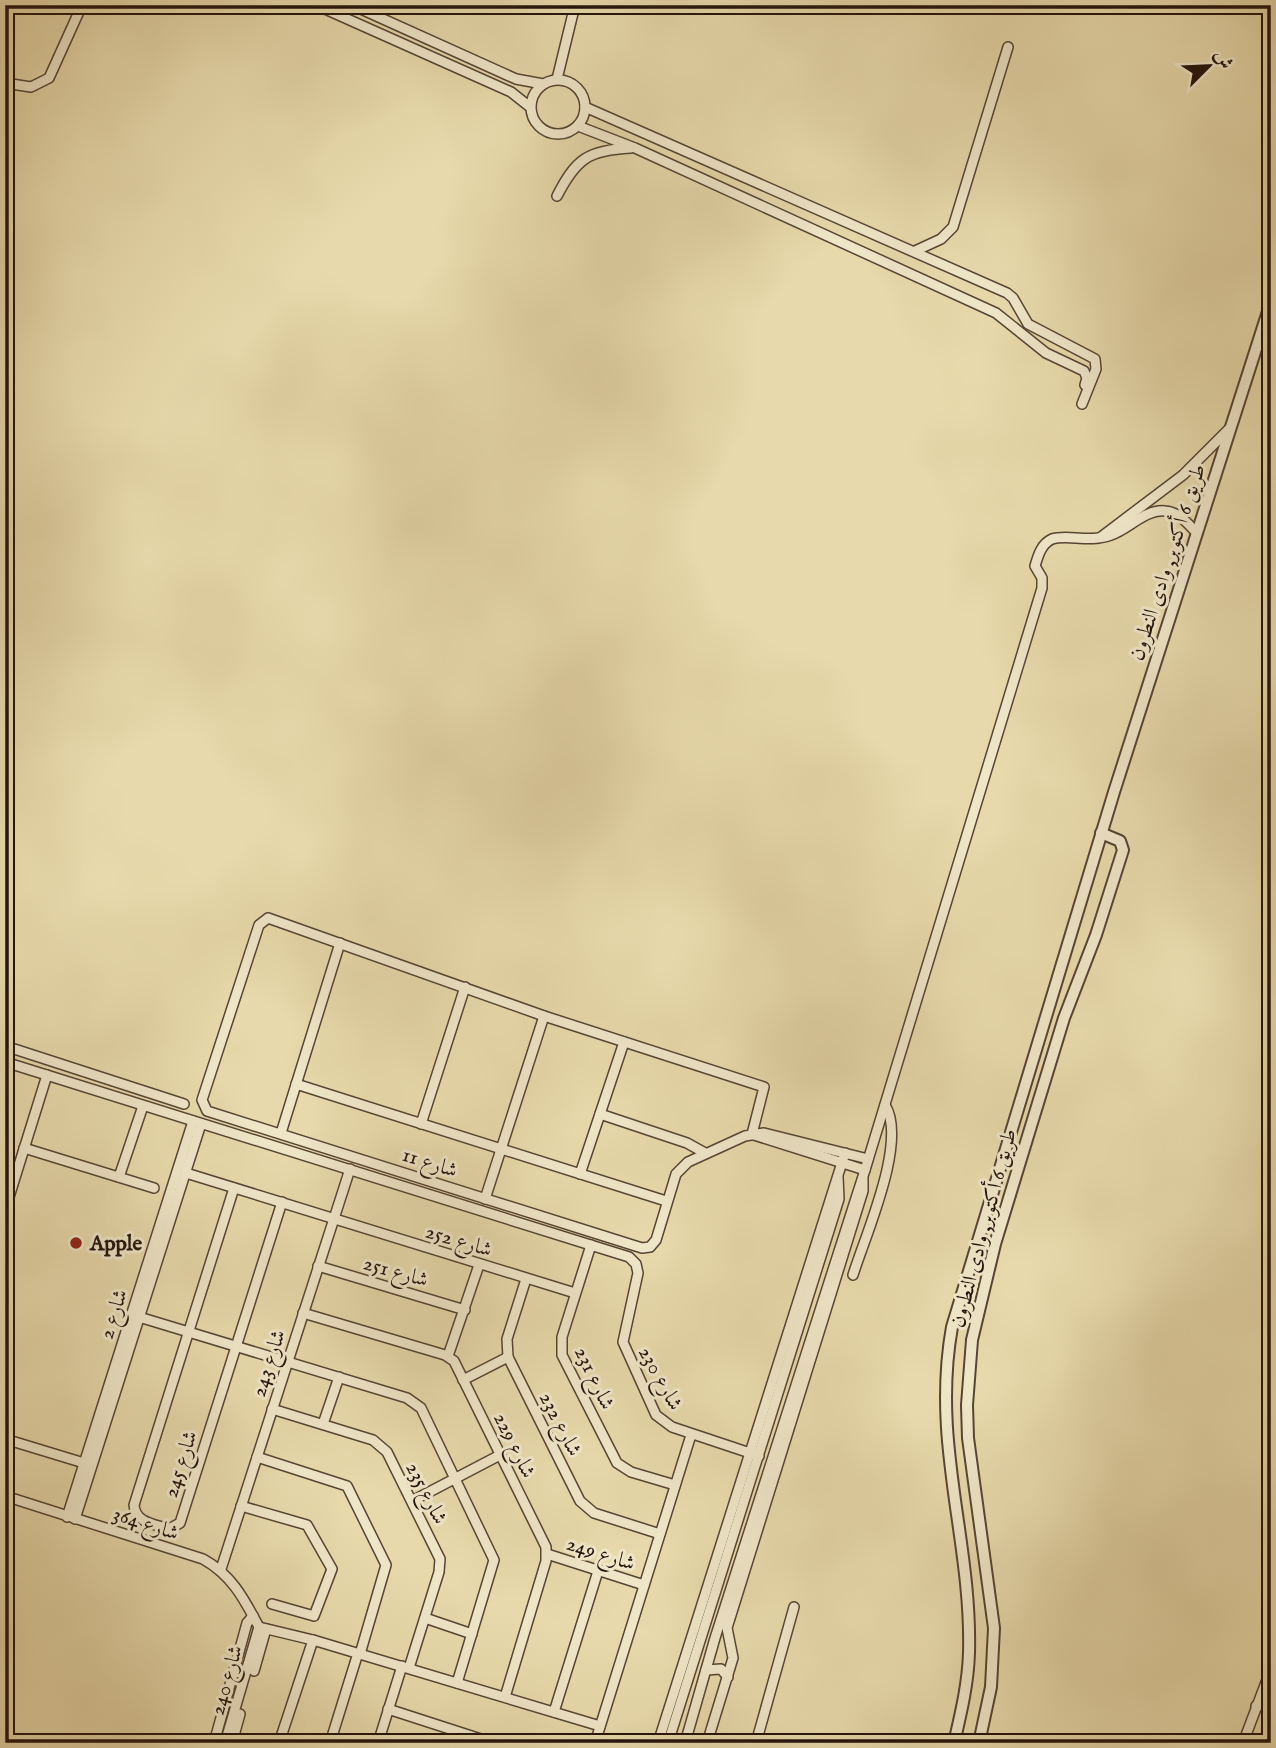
<svg xmlns="http://www.w3.org/2000/svg" width="1276" height="1748" viewBox="0 0 1276 1748" font-family="'IM FELL English',Amiri,serif">
	<style>
		.lines { fill: none; stroke-linecap: round; stroke-linejoin: round }
		.minor-casing { stroke: #564534; stroke-width: 12 }
		.tertiary-casing { stroke: #564534; stroke-width: 14 }
		.minor { stroke: #efe6c8; stroke-width: 9 }
		.tertiary { stroke: #efe6c8; stroke-width: 10 }
		.poi-dot { fill: #8f2418; stroke: #efe6c8; stroke-width: 2.5 }
		.labels { text-anchor: middle; stroke-width: 6; stroke-linejoin: round; paint-order: stroke }
		.street-label { font-size: 21px; fill: #25140d; stroke: #efe6c8 }
		.poi-label { font-size: 21px; font-weight: bold; fill: #25140d; stroke: #efe6c8; text-anchor: start }
	</style>
	<rect width="100%" height="100%" fill="#e7d9ab"/>
	<filter id="stains"><feTurbulence type="fractalNoise" baseFrequency=".00286" numOctaves="4"/><feColorMatrix values="0 0 0 0 .2 0 0 0 0 .09 0 0 0 0 .02 0 0 0 .5 -.17"/></filter>
	<radialGradient id="worn" r=".72"><stop offset=".6" stop-color="#630" stop-opacity="0"/><stop offset="1" stop-color="#630" stop-opacity=".3"/></radialGradient>
	<g class="lines">
		<!-- minor casing -->
		<g class="minor-casing">
			<g id="minor">
				<polyline points="316,5 511,92 530,107"/>
				<polyline points="352,5 516,79 543,84"/>
				<polyline points="557,79 575,5"/>
				<circle cx="558" cy="107" r="27"/>
				<polyline points="5,83 31,87 49,78 82,5"/>
				<polyline points="585,107 1007,293 1013,298 1028,324 1095,359 1096,369 1082,404"/>
				<polyline points="578,126 635,148 996,313 1046,353 1084,371 1087,378 1085,385"/>
				<path d="M557 196C576 159 588 150 631 148"/>
				<polyline points="915,251 941,239 953,227 1008,47"/>
				<polyline points="1101,537 1183,475 1230,428"/>
				<polyline points="5,1046 184,1104"/>
				<polyline points="5,1062 629,1257 636,1264 638,1273 623,1342 656,1415 672,1427 759,1456"/>
				<polyline points="296,1084 666,1201"/>
				<polyline points="600,1114 687,1143 705,1153"/>
				<polyline points="421,1124 465,987"/>
				<polyline points="281,1133 340,943"/>
				<polyline points="752,1134 764,1087 544,1016 268,918 259,925 202,1100 207,1111 642,1248 650,1247 656,1240 676,1174 688,1162 745,1136 764,1133 868,1159"/>
				<polyline points="754,1135 865,1170"/>
				<polyline points="24,1148 154,1188"/>
				<polyline points="186,1173 575,1293"/>
				<polyline points="580,1174 624,1042"/>
				<polyline points="119,1177 143,1106"/>
				<path d="M234 1188 134 1505C135 1523 155 1524 169 1529L180 1523 282 1202"/>
				<polyline points="485,1199 544,1016"/>
				<polyline points="5,1210 47,1075"/>
				<polyline points="591,1245 562,1337 562,1355 617,1463 631,1472 675,1485"/>
				<polyline points="318,1266 465,1310"/>
				<path d="M853 1275C865 1236 908 1141 885 1105"/>
				<polyline points="526,1279 507,1339 508,1357 580,1501 594,1513 660,1534"/>
				<polyline points="303,1313 445,1355 454,1361 546,1547 546,1561 505,1697"/>
				<polyline points="139,1317 407,1398 421,1408 494,1560 457,1683"/>
				<polyline points="448,1356 479,1265"/>
				<polyline points="463,1380 508,1357"/>
				<polyline points="272,1409 373,1440 387,1452 440,1559 439,1572 409,1668"/>
				<polyline points="323,1424 339,1377"/>
				<polyline points="5,1439 84,1463"/>
				<polyline points="257,1457 347,1486 386,1565 360,1654"/>
				<path d="M5 1496 203 1559C232 1575 244 1599 259 1627"/>
				<polyline points="412,1501 500,1455"/>
				<polyline points="241,1506 307,1525 332,1569 314,1616 272,1604"/>
				<polyline points="67,1517 193,1121"/>
				<polyline points="75,1519 201,1124"/>
				<polyline points="547,1554 644,1585"/>
				<polyline points="221,1569 350,1169"/>
				<polyline points="425,1618 472,1634"/>
				<polyline points="259,1627 313,1640 600,1726"/>
				<polyline points="706,1670 721,1669 728,1677"/>
				<polyline points="254,1671 266,1629"/>
				<polyline points="1256,1706 1271,1704"/>
				<polyline points="388,1709 493,1743"/>
				<polyline points="554,1712 598,1571"/>
				<polyline points="214,1743 247,1623 253,1616"/>
				<polyline points="225,1743 259,1627"/>
				<polyline points="232,1743 240,1714"/>
				<polyline points="279,1743 313,1640"/>
				<polyline points="330,1743 358,1653"/>
				<polyline points="378,1743 402,1666"/>
				<polyline points="595,1743 691,1435"/>
				<polyline points="658,1743 845,1153"/>
				<polyline points="668,1743 839,1199 838,1177"/>
				<path d="M685 1743 715 1638 865 1170 1042 588V578L1035 566C1038 556 1041 544 1052 539 1066 534 1091 543 1111 535 1129 529 1145 509 1165 511 1179 512 1187 523 1196 532"/>
				<polyline points="707,1743 733,1658 727,1628 863,1191 863,1179"/>
				<polyline points="756,1743 794,1607"/>
				<polyline points="1243,1743 1271,1669"/>
			</g>
		</g>
		<!-- tertiary casing -->
		<g class="tertiary-casing">
			<g id="tertiary">
				<path d="M954 1743C961 1713 968 1684 969 1653 972 1540 931 1444 952 1327L1114 792 1271 302"/>
				<polyline points="979,1743 991,1687 994,1628 968,1438 967,1405 972,1340 995,1244 1064,1018 1096,935 1123,850 1120,841 1101,833"/>
			</g>
		</g>
		<!-- minor -->
		<use href="#minor" class="minor"/>
		<!-- tertiary -->
		<use href="#tertiary" class="tertiary"/>
	</g>
	<!-- markers -->
	<circle class="poi-dot" cx="76" cy="1243" r="7"/>
	<g class="labels">
		<!-- street labels -->
		<g class="street-label">
			<text transform="translate(1167 562) rotate(-72)" y="7">طريق 6 أكتوبر, وادى النطرون</text>
			<text transform="translate(430 1162) rotate(18)" y="7">شارع 11</text>
			<text transform="translate(983 1228) rotate(-75)" y="7">طريق 6 أكتوبر, وادى النطرون</text>
			<text transform="translate(459 1240) rotate(17)" y="7">شارع 252</text>
			<text transform="translate(396 1271) rotate(16)" y="7">شارع 251</text>
			<text transform="translate(113 1314) rotate(-72)" y="7">شارع 2</text>
			<text transform="translate(268 1363) rotate(-72)" y="7">شارع 243</text>
			<text transform="translate(595 1378) rotate(65)" y="7">شارع 231</text>
			<text transform="translate(661 1378) rotate(61)" y="7">شارع 230</text>
			<text transform="translate(561 1424) rotate(63)" y="7">شارع 232</text>
			<text transform="translate(515 1445) rotate(64)" y="7">شارع 229</text>
			<text transform="translate(180 1464) rotate(-72)" y="7">شارع 245</text>
			<text transform="translate(427 1493) rotate(63)" y="7">شارع 235</text>
			<text transform="translate(146 1523) rotate(18)" y="7">شارع 364</text>
			<text transform="translate(601 1553) rotate(18)" y="7">شارع 249</text>
			<text transform="translate(226 1680) rotate(-74)" y="7">شارع 240</text>
		</g>
		<!-- poi labels -->
		<g class="poi-label">
			<text x="90" y="1250">Apple</text>
		</g>
	</g>
	<!-- margin -->
	<rect width="1276" height="1748" fill="none" stroke="#e7d9ab" stroke-width="28"/>
	<rect x="7" y="7" width="1262" height="1734" fill="none" stroke="#25140d" stroke-width="3.5"/>
	<rect x="14" y="14" width="1248" height="1720" fill="none" stroke="#25140d" stroke-width="2"/>
	<!-- north arrow -->
	<g transform="translate(1209 66) rotate(66)" stroke="#efe6c8" stroke-width="5" paint-order="stroke">
	<path d="M0-5L12 26L0 18L-12 26Z" fill="#25140d"/>
	<text y="-10" font-size="19" font-weight="bold" text-anchor="middle" fill="#25140d">ش</text>
	</g>
	<rect width="100%" height="100%" filter="url(#stains)"/>
	<rect width="100%" height="100%" fill="url(#worn)"/>
</svg>
